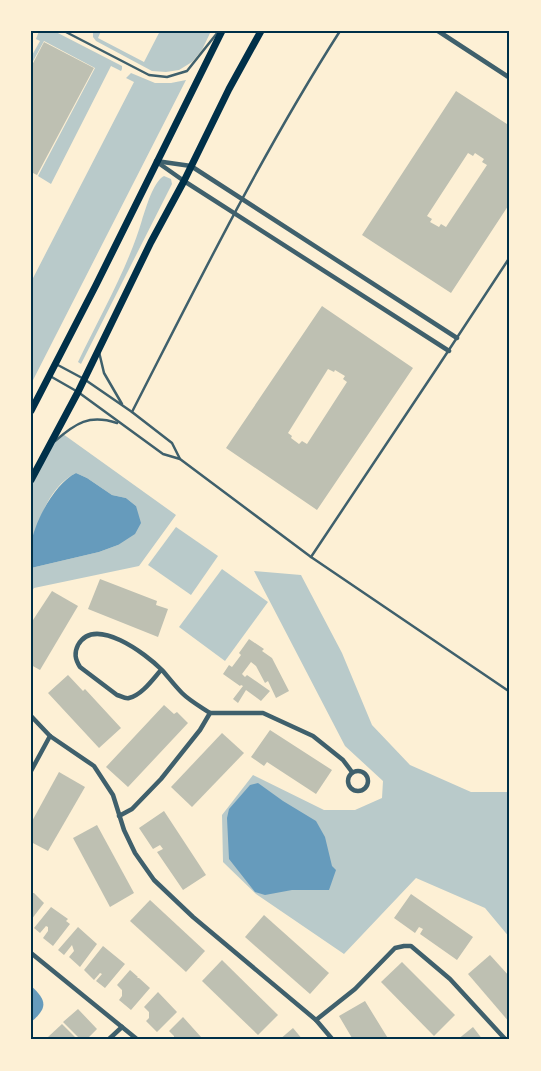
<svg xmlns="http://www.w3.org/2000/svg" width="541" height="1071" viewBox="0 0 541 1071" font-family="'Asap Condensed',sans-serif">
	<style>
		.green { fill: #b9caca }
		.water { fill: #669bbc }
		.building { fill: #bec0b2; fill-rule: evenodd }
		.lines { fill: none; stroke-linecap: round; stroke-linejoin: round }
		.service { stroke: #3f606c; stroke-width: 2.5 }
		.minor { stroke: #3f606c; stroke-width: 4.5 }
		.primary { stroke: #003049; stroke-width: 7 }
		.neatline { fill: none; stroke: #003049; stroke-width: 2 }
	</style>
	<rect width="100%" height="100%" fill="#fdf0d5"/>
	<!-- green -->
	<g class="green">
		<polygon points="39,31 54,31 122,66 122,69 121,71 111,66 51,184 38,176 95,68 44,41 31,65 31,57 40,41 36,39"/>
		<polygon points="93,31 101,31 98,38 144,62 160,31 211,31 202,50 192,62 179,70 166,72 152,71 96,41 93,37"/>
		<polygon points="131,73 155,83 171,83 186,80 31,384 31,282 134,82 126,78"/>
		<path d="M164 176 171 179 172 184 81 364 78 362C100 316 128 268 142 220 146 208 153 182 164 176Z"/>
		<path d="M63 434 176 515 139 566 34 588 31 593V568L99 552 118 545 136 506 126 498 112 495 87 478 76 473C59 481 48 499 41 516 37 524 36 534 31 542V481L49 447Z"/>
		<polygon points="176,527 218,556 191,595 148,565"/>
		<polygon points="222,569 268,602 225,661 179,627"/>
		<polygon points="254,571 301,575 342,653 372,725 410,765 471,792 510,792 510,938 485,908 416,878 344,954 256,894 223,862 222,815 253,775 324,810 355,810 382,798 383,781 345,746"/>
	</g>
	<!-- water -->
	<g class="water">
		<path d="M76 473 87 478 112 495 126 498 136 506 141 523 135 534 118 545 99 552 31 568C31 561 30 552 31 545 34 522 55 483 76 473Z"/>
		<polygon points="258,783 283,801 316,821 325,837 332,866 336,870 329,890 292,890 265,895 255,892 229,859 227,818 229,809 250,785"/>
		<path d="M31 986C47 1000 48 1008 31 1022Z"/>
	</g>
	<!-- building -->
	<g class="building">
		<polygon points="44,42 94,68 37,175 31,172 31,67"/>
		<path d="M456 91 510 126V203L451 293 362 235ZM468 153 473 156 475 153 484 159 482 162 487 165 446 227 441 224 439 227 430 222 432 219 427 216Z"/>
		<path d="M322 306 413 368 317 510 226 448ZM328 369 334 372 335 370 345 376 343 379 347 382 307 444 302 441 299 444 291 438 292 436 288 433Z"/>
		<polygon points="100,579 157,601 156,605 168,609 158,637 88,609"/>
		<polygon points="52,591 78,606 40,670 31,665 31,623"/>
		<polygon points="249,639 264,649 262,651 272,658 289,691 276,698 268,681 265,683 256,666 251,662 242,674 245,677 247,675 270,691 261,701 246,690 238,703 233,699 243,686 241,685 240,686 223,674 229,665 232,667 241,655 239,653"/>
		<polygon points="68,675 83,691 85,689 121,728 99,748 48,693"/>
		<polygon points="164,705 174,714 177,712 188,723 128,787 106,767"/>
		<polygon points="270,730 332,770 316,794 267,762 264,766 251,757"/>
		<polygon points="222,733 244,753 192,807 171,787"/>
		<polygon points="59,772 85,787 48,851 31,842 31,823"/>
		<polygon points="164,811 206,875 183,890 157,852 163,849 160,845 153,849 139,828"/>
		<polygon points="97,825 134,893 110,907 73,838"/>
		<polygon points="31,893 34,893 44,903 31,920"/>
		<polygon points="411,894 473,937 457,960 420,934 423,929 419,927 415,933 394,918"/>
		<polygon points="150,900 205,951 186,972 130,921"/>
		<polygon points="51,907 68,919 66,921 70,924 53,946 43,938 48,931 48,927 46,926 40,933 34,928"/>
		<polygon points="264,915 329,973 310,994 245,937"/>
		<polygon points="78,927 97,944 80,967 69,957 74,951 72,945 64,955 58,950"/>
		<polygon points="103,946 125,964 105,988 96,981 102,974 100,973 94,980 84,970"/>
		<polygon points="490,955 510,977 510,1023 468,974"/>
		<polygon points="222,960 278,1015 258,1035 202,981"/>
		<polygon points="402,962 455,1015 434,1036 381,982"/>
		<polygon points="130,970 138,977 137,978 139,978 150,988 131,1010 119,1000 122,996 122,990 117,985"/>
		<polygon points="158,992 177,1012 157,1032 146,1021 149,1018 149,1012 144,1007"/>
		<polygon points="365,1001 389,1040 355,1040 353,1037 352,1038 339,1016"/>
		<polygon points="78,1009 97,1029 87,1039 85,1037 81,1040 63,1022"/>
		<polygon points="183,1017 201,1037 198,1040 174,1040 174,1036 169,1031"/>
		<polygon points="62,1024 78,1040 51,1040 48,1037"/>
		<polygon points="473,1027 483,1040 457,1040"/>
		<polygon points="293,1028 303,1040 279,1040"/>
	</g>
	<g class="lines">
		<!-- service -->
		<g class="service">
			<polyline points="64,31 149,75 167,77 187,71 218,32"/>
			<polyline points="31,32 32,31"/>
			<polyline points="99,352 104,373 122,404"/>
			<polyline points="56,364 84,379 132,412 172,443 180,459"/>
			<polyline points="50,376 78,392 163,454 180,459 311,557 510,692"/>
			<path d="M132 412C198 283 262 153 340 31"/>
			<path d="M55 441C76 423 89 414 117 423"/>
			<polyline points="311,557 439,365 510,257"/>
		</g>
		<!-- minor -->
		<g class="minor">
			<polyline points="438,31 510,78"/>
			<polyline points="156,161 191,166 457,338"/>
			<polyline points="157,162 184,181 449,351"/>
			<path d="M161 670C153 679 142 695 129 698 125 699 121 696 117 695L80 667C75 659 74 653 78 645 95 615 146 654 162 670 169 678 175 686 182 693 190 701 201 707 210 713"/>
			<polyline points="210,713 263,713 313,736 343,760 352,772"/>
			<polyline points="31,716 50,736 94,766 113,795 124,830 135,853 154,880 193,917 316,1020"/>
			<circle cx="358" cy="781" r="10"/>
			<polyline points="31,771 50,736"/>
			<polyline points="119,816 132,809 161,779 200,730 210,713"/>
			<polyline points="31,953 138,1040"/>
			<polyline points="108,1040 122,1027"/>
			<polyline points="333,1040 316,1020 355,989 395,948 404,946 411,946 450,979 506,1040"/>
		</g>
		<!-- primary -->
		<g class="primary">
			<polyline points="31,411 96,285 222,31"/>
			<polyline points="31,480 78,392 151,242 184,181 229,89 261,31"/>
		</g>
	</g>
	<!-- border -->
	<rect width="541" height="1071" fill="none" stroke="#fdf0d5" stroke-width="65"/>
	<rect x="32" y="32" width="476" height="1006" class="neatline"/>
</svg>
